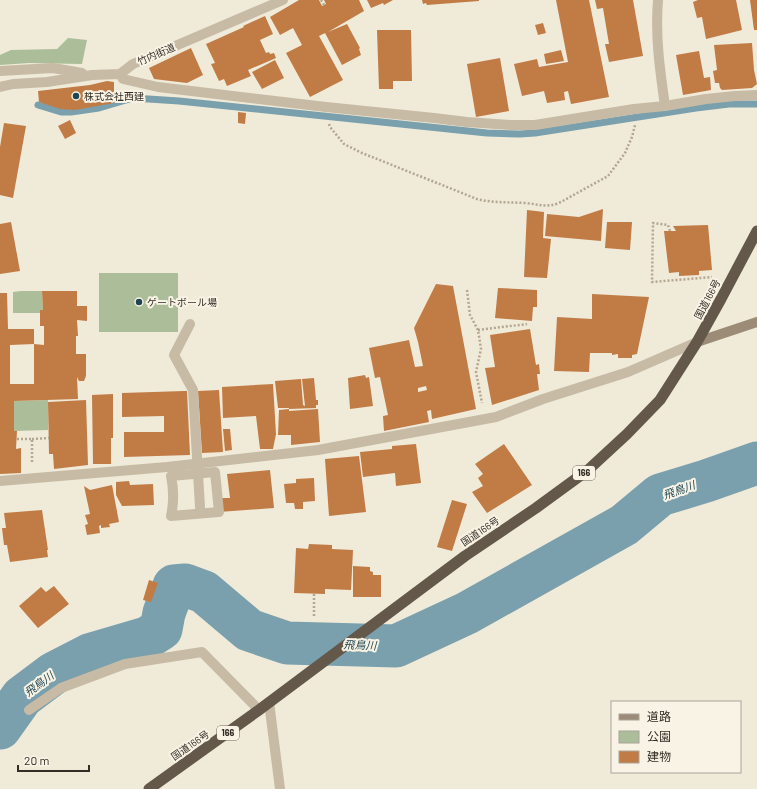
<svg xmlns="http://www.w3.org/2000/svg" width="757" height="789" viewBox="0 0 757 789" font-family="Barlow,'Noto Sans JP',sans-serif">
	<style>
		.green { fill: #abbe99 }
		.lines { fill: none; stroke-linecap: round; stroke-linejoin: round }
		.stream { stroke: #79a0ac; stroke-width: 7 }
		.river { stroke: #79a0ac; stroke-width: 43 }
		.building { fill: #c17b45; fill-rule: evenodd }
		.path { stroke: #b3a690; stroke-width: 2.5; stroke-dasharray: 2 2; stroke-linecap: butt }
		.service { stroke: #c7bba5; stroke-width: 10 }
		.minor { stroke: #c7bba5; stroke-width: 10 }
		.secondary { stroke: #9b8b77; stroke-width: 10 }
		.trunk { stroke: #64584b; stroke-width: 11 }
		.poi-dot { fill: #1e4553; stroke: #f8f3e5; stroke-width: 1.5 }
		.labels { text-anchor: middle; stroke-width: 4; stroke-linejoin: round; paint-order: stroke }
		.shield { fill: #f8f3e5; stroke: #6e685f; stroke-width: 1 }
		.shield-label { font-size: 9px; font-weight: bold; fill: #332d26 }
		.street-label { font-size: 10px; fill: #332d26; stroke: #f8f3e5 }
		.poi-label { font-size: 10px; fill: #332d26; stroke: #f8f3e5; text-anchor: start }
		.water-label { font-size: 11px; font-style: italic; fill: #1e4553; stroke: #f8f3e5 }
	</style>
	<rect width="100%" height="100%" fill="#f0ead9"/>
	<!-- green -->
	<g class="green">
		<polygon points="68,38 87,40 82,64 29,63 0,65 0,55 11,50 57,49"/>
		<rect x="99" y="273" width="79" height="59"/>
		<polygon points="21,291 42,291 43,310 40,310 40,313 13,313 13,292"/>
		<polygon points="48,400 48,430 14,431 14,401"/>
	</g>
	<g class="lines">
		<!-- stream -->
		<polyline class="stream" points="38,105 61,112 71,112 99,108 133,98 179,101 487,133 520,134 535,133 696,108 729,104 757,104"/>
		<!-- river -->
		<polyline class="river" points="0,728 22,697 54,673 89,655 147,638 161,629 164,613 174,586 185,585 204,592 249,630 287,643 396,646 467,613 624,525 660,495 706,481 757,463"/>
	</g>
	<!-- building -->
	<g class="building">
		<polygon points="299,0 319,0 322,6 326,4 324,0 359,0 364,11 328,32 347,24 360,48 359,49 361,55 342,65 325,33 319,36 343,80 310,97 286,53 302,45 293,28 280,35 270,17"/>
		<polygon points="367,0 393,0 384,5 383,3 371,8"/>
		<polygon points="422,0 479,0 479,1 427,5 426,3 423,4"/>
		<polygon points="556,0 589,0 609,97 571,104 568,91 564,92 565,100 547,103 544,91 522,96 514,64 537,59 539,67 568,62"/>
		<polygon points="595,0 633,0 643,56 609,62 605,44 609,44 603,8 597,9"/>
		<polygon points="698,0 736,0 742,30 706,39 702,17 697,18 693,2"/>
		<polygon points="750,0 757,0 757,30 754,30"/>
		<polygon points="265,16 273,34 260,40 266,53 269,52 270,54 274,53 276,58 248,70 251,76 227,86 224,79 219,81 211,64 215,63 206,44 244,27 243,26"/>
		<polygon points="543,23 546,33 538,35 535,25"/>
		<polygon points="377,30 411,30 412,81 393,81 393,89 379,89"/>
		<polygon points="752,43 754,70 757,84 752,88 722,90 720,88 719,83 715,83 713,71 717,70 714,45"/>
		<polygon points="191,48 203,75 187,83 154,79 149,68"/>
		<polygon points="561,50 564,61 546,64 544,54"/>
		<polygon points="699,51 704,78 710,77 711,90 683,95 676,55"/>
		<polygon points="500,58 509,111 476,117 467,64"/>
		<polygon points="275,60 284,78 262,89 252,72"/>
		<polygon points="107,81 114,82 114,103 75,110 60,109 39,102 38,91 90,85"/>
		<polygon points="238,112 246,113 245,124 238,123"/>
		<polygon points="70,120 76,133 65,139 58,126"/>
		<polygon points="4,123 26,126 13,198 0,195 0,147"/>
		<polygon points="603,209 601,241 545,236 547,214 579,217"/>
		<polygon points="527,210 544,212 543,238 551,239 547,278 524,277"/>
		<polygon points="11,222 20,271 0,274 0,224"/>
		<polygon points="607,222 632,222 630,250 605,248"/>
		<polygon points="708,225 712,270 699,271 699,275 679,276 679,272 669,273 664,231 676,231 673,226"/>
		<path d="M436 284 453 286 476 409 432 419 431 410 427 411 429 422 384 431 383 416 388 415 380 377 375 378 369 348 409 340 415 367 423 366 418 342 414 328ZM426 386 427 390 418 392V388Z"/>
		<polygon points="498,288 537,290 537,307 533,307 532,321 495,318"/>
		<path d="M42 291H77V306H87V321L77 320 78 336H76V354H86V376L84 381H79L77 377 78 399 14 401V431H17L16 449 21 448V473L0 474V293H7L8 329H34V344L44 345V326H40V310H43ZM34 344V384H10V345Z"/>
		<polygon points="592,294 649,297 637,354 632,355 632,358 618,358 618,354 612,355 612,353 590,353 589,372 554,371 557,317 592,319"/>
		<polygon points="530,329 536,365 539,364 540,374 537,374 539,390 492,405 485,368 495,367 490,335"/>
		<polygon points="365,375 366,378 369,377 373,406 350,409 348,378"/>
		<polygon points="314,378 316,400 318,400 318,405 316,405 316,408 289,409 289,408 278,408 275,381 301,379 303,405 305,406 302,379"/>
		<polygon points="273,384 276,434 273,449 260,449 256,416 223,418 222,387"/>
		<polygon points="219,390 223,452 202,453 198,391"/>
		<polygon points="184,391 187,391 190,455 124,457 124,432 164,432 164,416 122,417 122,393"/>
		<polygon points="113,394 113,438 111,438 111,464 93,464 92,395"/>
		<polygon points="86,400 88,465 54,469 53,454 49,454 48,402"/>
		<polygon points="289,409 289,411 318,409 320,442 291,445 291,435 278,435 279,410"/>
		<polygon points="223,429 230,429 232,450 225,451"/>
		<polygon points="416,444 421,483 396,486 395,473 363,477 360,452 392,449 392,446"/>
		<polygon points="504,444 532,485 487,513 472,492 483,486 478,478 483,474 475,464"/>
		<polygon points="359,456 366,512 329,516 325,459"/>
		<polygon points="270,470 274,508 219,512 218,498 230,498 227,474"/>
		<polygon points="314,478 315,501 303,502 303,509 295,509 294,503 286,503 284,484 296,483 296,479"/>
		<polygon points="129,481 130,485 153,484 154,505 122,506 116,495 116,482"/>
		<polygon points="112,485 119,522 109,524 110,527 101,528 101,525 99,526 100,533 87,535 85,525 88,524 85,515 90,514 84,486 90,490"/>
		<polygon points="452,500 467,504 452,551 437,547"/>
		<polygon points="42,510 48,550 47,550 48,557 10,562 7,545 4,545 2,528 6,528 4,513"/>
		<polygon points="309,544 332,545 332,549 353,550 351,590 325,589 325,594 294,593 296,548 308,549"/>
		<polygon points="353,566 370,567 370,571 373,572 373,575 381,575 381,597 353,597"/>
		<polygon points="149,580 158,583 151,602 143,600"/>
		<polygon points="54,586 69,604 38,628 19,606 41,587 46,592"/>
	</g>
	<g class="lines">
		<!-- path -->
		<g class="path">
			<polyline points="321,0 324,5"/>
			<path d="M329 124 330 127 344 144 362 153 477 199C493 203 508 202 525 203 537 204 547 208 559 203L608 176 625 153 632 137 635 125"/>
			<polyline points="670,231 668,225 653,223 652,282 712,277"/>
			<polyline points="467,290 470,315 478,330 481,349 476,372 482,403"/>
			<polyline points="478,330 527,324"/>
			<polyline points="17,439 32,439 32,462"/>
			<polyline points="32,439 49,438"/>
			<polyline points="314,616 314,594"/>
		</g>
		<!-- service -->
		<g class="service">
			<path d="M658 0C655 37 660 70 665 106"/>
			<polyline points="190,324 174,355 193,390 200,507"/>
		</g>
		<!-- minor -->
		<g class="minor">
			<polyline points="0,71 53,68 82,73"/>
			<polyline points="120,74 123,79 158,87 326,107 434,118 467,122 511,125 535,125 634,109 665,106 706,99 735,96 757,95"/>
			<polyline points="0,87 13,84 47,82 92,75 120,74 133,64 283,0"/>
			<path d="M215 472 219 512 171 516C174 502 174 490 171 476Z"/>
			<polyline points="0,481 167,467 318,450 496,417 543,399 628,372 697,342"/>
			<polyline points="269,702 280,789"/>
			<polyline points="29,710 61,688 125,664 202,652 259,710"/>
		</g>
		<!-- secondary -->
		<polyline class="secondary" points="697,342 757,322"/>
		<!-- trunk -->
		<polyline class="trunk" points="149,789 259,710 465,556 536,508 588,470 627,434 660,400 697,342 721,299 757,231"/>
	</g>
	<!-- markers -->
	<g class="poi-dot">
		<circle cx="76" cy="96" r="4"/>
		<circle cx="139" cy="302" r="4"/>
	</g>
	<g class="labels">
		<!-- shield labels -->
		<g class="shield">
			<rect x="573" y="466" width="22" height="14" rx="3"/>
			<rect x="217" y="726" width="22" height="14" rx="3"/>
		</g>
		<g class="shield-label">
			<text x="584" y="476">166</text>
			<text x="228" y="736">166</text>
		</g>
		<!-- street labels -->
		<g class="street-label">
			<text transform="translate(156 54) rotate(-23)" y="4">竹内街道</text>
			<text transform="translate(707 299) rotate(-62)" y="4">国道166号</text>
			<text transform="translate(480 531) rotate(-34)" y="4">国道166号</text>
			<text transform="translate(190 745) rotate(-35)" y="4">国道166号</text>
		</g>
		<!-- poi labels -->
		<g class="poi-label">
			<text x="84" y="100">株式会社西建</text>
			<text x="147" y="306">ゲートボール場</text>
		</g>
		<!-- water labels -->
		<g class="water-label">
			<text transform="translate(679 490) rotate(-20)" y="4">飛鳥川</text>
			<text transform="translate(360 645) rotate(2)" y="4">飛鳥川</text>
			<text transform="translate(39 684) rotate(-37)" y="4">飛鳥川</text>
		</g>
	</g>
	<!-- legend -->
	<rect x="611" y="701" width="130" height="72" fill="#f8f3e5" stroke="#a9a499"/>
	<rect x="619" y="714" width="20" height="6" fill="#9b8b77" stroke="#a9a499"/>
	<text x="647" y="721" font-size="12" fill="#332d26">道路</text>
	<rect x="619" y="731" width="20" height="12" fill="#abbe99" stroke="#a9a499"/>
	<text x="647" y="741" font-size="12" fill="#332d26">公園</text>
	<rect x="619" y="751" width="20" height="12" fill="#c17b45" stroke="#a9a499"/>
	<text x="647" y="761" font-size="12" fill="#332d26">建物</text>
	<!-- scale -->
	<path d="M18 765v6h71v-6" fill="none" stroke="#332d26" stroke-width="2"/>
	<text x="24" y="765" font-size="12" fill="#332d26" stroke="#f8f3e5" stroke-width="3" paint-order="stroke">20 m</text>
</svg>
